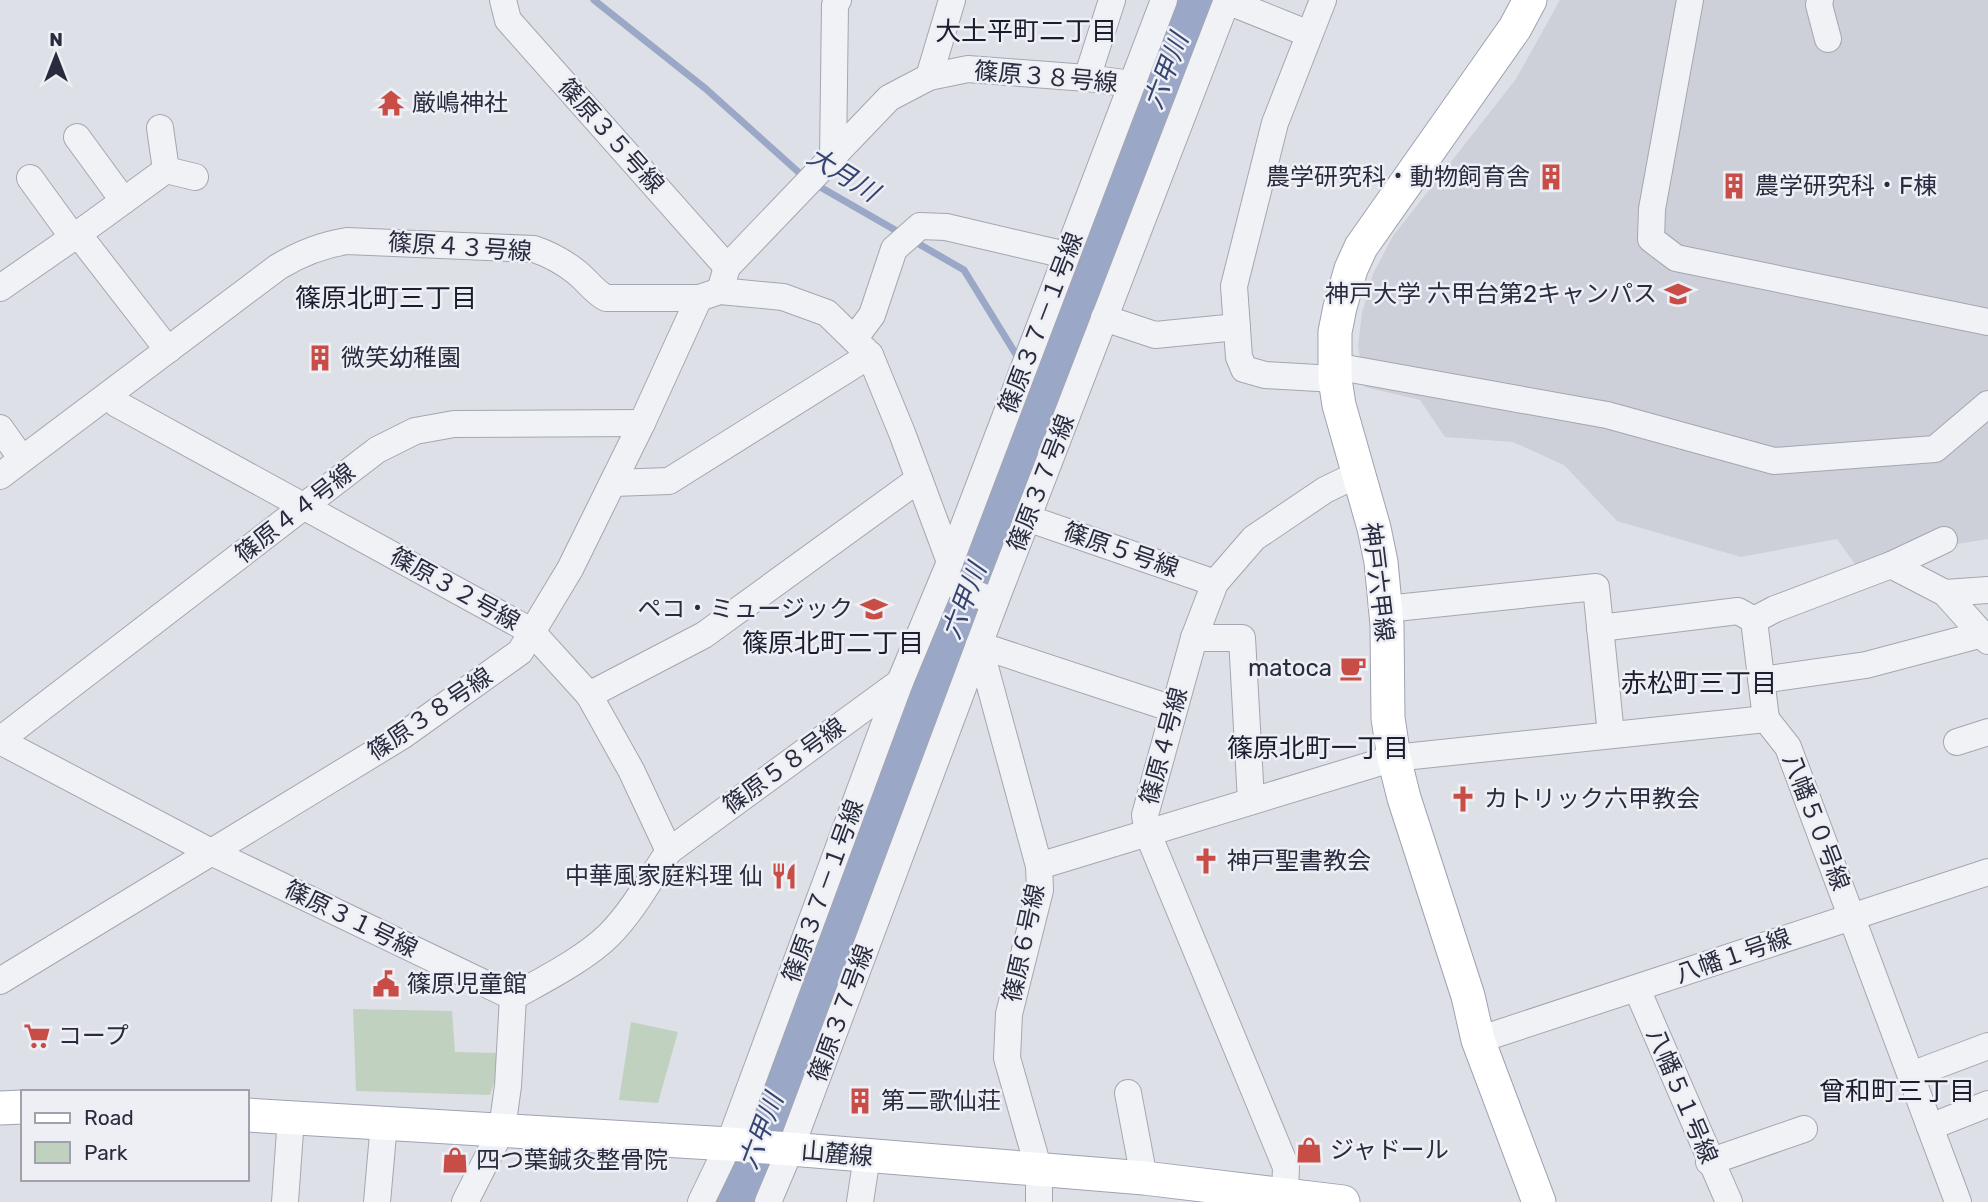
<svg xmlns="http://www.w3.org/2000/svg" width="1988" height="1202" viewBox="0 0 1988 1202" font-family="Rubik,'Noto Sans JP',sans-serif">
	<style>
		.built { fill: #cdcfd9 }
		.green { fill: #c1d1c0 }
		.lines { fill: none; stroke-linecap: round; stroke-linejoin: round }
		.stream { stroke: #9ba7c6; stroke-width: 7 }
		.river { stroke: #9ba7c6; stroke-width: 40 }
		.minor-casing { stroke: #a4a6b1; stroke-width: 28 }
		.major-casing { stroke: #9ea2b3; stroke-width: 35 }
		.minor { stroke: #f1f2f6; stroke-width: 26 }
		.major { stroke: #fff; stroke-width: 33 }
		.labels { text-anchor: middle; stroke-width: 5; stroke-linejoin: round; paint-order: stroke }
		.street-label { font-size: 24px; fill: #282c3e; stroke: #eeeff5 }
		.poi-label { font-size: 24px; fill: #282c3e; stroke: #eeeff5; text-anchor: start }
		.neighbourhood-label { font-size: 26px; fill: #1a1d2e; stroke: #eeeff5 }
		.water-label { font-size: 26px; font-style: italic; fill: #344370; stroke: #eeeff5 }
	</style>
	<rect width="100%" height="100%" fill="#dee0e7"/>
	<!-- built -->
	<polygon class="built" points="1560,0 1988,0 1988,539 1951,545 1860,571 1837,539 1741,557 1617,521 1564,465 1513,442 1445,437 1420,400 1365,387 1358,346 1362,313 1373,274 1393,236 1516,79"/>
	<!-- green -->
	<g class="green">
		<polygon points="353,1009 452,1011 455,1052 499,1053 500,1064 490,1095 356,1091"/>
		<polygon points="631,1022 678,1032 658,1103 619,1100"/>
	</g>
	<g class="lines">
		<!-- stream -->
		<g class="stream">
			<polyline points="594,0 706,89 805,178"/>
			<polyline points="815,184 902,234"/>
			<polyline points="912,240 964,270 1020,361"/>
			<polyline points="1028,374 1044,400"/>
		</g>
		<!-- river -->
		<polyline class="river" points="734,1202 1044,400 1194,0"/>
		<!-- minor casing -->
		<g class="minor-casing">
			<g id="minor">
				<polyline points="503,0 508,20 727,267"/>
				<polyline points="1323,0 1275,123 1234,286 1239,357 1244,369 1265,375 1335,379"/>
				<polyline points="1690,0 1652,209 1651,239 1676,258 1988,322"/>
				<polyline points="1820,0 1819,5 1828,39"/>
				<polyline points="1227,1 1309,34"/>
				<polyline points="929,77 952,0"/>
				<polyline points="1087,78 1112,0"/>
				<polyline points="160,128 166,170"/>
				<polyline points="77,137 123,200"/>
				<polyline points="833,158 835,5 838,0"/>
				<polyline points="166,170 78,234 168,350"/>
				<polyline points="166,170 195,177"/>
				<polyline points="0,288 78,234 67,229 30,178"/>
				<polyline points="720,291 727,267 889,98 929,77 968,69 1087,78 1131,84"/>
				<polyline points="1104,318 1155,335 1237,327"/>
				<polyline points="854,339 872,315 894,249 920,226 946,227 1066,255"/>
				<polyline points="1334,366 1607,415 1774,461 1935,449 1988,404"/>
				<path d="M109 395 117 404 531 631 589 695 631 770 669 851C650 879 633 911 609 935 585 959 543 980 513 997"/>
				<polyline points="0,428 22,459"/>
				<path d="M0 476 278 267C301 253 321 245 347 241L534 249C549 254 562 261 575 271 586 279 594 292 606 298H699L720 291 783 297 827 313 870 355 902 433 950 562 900 682 729 1144 701 1202"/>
				<polyline points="613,483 669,481 870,355"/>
				<polyline points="1027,518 1215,583"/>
				<polyline points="950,562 1164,0"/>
				<polyline points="1891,565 1944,540"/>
				<polyline points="943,580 995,602"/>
				<polyline points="1945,593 1988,590"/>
				<polyline points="1386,609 1596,587 1611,735"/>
				<polyline points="1600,628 1738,611 1754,620"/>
				<polyline points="1194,638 1242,638 1251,801"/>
				<polyline points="979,645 1039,866 1040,890 1009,1014 1007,1058 1039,1170 1039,1202"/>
				<polyline points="979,645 1173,709"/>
				<polyline points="1761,680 1866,665 1983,634"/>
				<polyline points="589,695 704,635 919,479"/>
				<polyline points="1766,719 1754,620 1775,609 1891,565 1945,593 1988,641"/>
				<polyline points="0,740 377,450 415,431 454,424 642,423"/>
				<polyline points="0,741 211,852 513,997"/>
				<polyline points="1957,742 1988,732"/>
				<polyline points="669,851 900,682"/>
				<polyline points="1039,866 1394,758 1766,719 1788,747 1958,1202"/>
				<polyline points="0,981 402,736 520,652 570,569 642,423 699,298"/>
				<polyline points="1637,989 1729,1202"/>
				<polyline points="1478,1040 1988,872"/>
				<polyline points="1911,1075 1988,1046"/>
				<polyline points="1128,1093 1144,1178"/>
				<polyline points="1930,1127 1988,1104"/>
				<polyline points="1709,1162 1804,1129"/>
				<polyline points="1285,1194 1286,1167 1148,834 1145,815 1194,638 1215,583 1254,538 1325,490 1358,474"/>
				<polyline points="285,1202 291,1117"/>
				<polyline points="377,1202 384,1123"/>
				<polyline points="465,1202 502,1129 508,1086 513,997"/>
				<polyline points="768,1202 790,1150 995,602 1227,0"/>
				<polyline points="860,1202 867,1156"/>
			</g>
		</g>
		<!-- major casing -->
		<g class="major-casing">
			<g id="major">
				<polyline points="1530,0 1515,28 1361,247 1351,269 1340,307 1335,332 1335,379 1339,405 1374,528 1381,562 1387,625 1388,718 1394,758 1404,798 1468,996 1478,1040 1539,1202"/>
				<polyline points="0,1108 23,1107"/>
				<polyline points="247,1115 729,1144 1144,1178 1343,1202"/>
			</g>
		</g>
		<!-- minor -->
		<use href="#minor" class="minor"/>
		<!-- major -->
		<use href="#major" class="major"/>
	</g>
	<!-- icons -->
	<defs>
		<g id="temple-bare" transform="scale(2.1)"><path d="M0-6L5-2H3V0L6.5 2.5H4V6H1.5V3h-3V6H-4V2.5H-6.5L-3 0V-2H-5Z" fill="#c84d47" stroke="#eeeff5" stroke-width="2.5" paint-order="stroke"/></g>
		<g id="building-bare" transform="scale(2.1)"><path d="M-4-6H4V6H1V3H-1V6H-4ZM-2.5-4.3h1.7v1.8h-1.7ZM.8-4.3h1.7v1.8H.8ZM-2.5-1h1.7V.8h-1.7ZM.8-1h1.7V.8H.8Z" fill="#c84d47" stroke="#eeeff5" stroke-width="2.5" paint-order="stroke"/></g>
		<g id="university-bare" transform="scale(2.1)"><path d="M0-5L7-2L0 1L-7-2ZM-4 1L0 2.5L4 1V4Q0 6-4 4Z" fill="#c84d47" stroke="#eeeff5" stroke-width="2.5" paint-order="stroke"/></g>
		<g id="school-bare" transform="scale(2.1)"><path d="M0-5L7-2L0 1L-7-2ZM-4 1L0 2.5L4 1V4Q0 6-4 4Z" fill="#c84d47" stroke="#eeeff5" stroke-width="2.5" paint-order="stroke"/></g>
		<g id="cafe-bare" transform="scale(2.1)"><path d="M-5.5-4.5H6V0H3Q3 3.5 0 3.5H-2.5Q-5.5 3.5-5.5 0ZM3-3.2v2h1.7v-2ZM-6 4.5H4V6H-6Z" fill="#c84d47" stroke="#eeeff5" stroke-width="2.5" paint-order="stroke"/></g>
		<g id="church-bare" transform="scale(2.1)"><path d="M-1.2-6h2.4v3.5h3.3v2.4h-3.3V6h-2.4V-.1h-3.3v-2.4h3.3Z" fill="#c84d47" stroke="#eeeff5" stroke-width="2.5" paint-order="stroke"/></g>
		<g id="restaurant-bare" transform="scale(2.1)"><path d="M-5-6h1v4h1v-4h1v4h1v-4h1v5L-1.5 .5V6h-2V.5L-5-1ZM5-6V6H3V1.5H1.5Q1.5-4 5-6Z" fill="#c84d47" stroke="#eeeff5" stroke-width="2.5" paint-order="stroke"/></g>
		<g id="civic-bare" transform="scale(2.1)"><path d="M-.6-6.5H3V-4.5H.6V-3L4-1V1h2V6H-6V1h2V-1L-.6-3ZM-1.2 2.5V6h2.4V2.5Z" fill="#c84d47" stroke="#eeeff5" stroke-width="2.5" paint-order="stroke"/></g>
		<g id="supermarket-bare" transform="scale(2.1)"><path d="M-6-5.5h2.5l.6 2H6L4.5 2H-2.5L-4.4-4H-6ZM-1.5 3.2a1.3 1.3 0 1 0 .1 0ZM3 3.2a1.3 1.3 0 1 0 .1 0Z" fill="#c84d47" stroke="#eeeff5" stroke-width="2.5" paint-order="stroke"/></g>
		<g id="shop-bare" transform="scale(2.1)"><path d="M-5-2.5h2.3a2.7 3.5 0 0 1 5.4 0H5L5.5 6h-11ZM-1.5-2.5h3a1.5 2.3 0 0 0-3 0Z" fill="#c84d47" stroke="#eeeff5" stroke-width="2.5" paint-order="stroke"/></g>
	</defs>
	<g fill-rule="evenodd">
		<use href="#temple-bare" x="391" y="103"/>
		<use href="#building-bare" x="1551" y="177"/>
		<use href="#building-bare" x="1734" y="186"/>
		<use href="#university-bare" x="1678" y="294"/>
		<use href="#building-bare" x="320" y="358"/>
		<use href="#school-bare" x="874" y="609"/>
		<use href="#cafe-bare" x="1353" y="668"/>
		<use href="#church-bare" x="1463" y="799"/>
		<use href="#church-bare" x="1206" y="861"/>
		<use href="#restaurant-bare" x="784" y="876"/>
		<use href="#civic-bare" x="386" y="984"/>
		<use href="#supermarket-bare" x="37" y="1036"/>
		<use href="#building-bare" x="860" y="1101"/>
		<use href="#shop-bare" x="1309" y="1150"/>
		<use href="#shop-bare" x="455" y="1160"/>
	</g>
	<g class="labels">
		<!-- street labels -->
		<g class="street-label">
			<text transform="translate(1046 77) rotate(5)" y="8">篠原３８号線</text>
			<text transform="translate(611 136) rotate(48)" y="8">篠原３５号線</text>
			<text transform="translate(460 247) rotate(4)" y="8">篠原４３号線</text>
			<text transform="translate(1041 323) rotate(-69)" y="8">篠原３７－１号線</text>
			<text transform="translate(1041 483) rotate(-69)" y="8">篠原３７号線</text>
			<text transform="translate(295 513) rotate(-38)" y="8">篠原４４号線</text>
			<text transform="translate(1121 550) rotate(19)" y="8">篠原５号線</text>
			<text transform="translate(1378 582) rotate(83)" y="8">神戸六甲線</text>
			<text transform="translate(455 589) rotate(29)" y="8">篠原３２号線</text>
			<text transform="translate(430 714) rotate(-34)" y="8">篠原３８号線</text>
			<text transform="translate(1164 746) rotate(-75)" y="8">篠原４号線</text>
			<text transform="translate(784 766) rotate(-36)" y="8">篠原５８号線</text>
			<text transform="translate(1816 822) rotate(69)" y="8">八幡５０号線</text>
			<text transform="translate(823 891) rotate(-70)" y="8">篠原３７－１号線</text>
			<text transform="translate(351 919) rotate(26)" y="8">篠原３１号線</text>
			<text transform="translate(1024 943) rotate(-78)" y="8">篠原６号線</text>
			<text transform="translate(1733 956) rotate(-19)" y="8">八幡１号線</text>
			<text transform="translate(841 1013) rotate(-70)" y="8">篠原３７号線</text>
			<text transform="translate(1682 1096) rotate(67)" y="8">八幡５１号線</text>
			<text transform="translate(837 1154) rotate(5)" y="8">山麓線</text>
		</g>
		<!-- poi labels -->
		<g class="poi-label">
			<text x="412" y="111">厳嶋神社</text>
			<text x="1530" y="185" text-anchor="end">農学研究科・動物飼育舎</text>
			<text x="1755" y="194">農学研究科・F棟</text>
			<text x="1657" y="302" text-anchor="end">神戸大学 六甲台第2キャンパス</text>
			<text x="341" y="366">微笑幼稚園</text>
			<text x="853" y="617" text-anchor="end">ペコ・ミュージック</text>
			<text x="1332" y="676" text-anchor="end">matoca</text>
			<text x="1484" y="807">カトリック六甲教会</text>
			<text x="1227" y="869">神戸聖書教会</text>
			<text x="763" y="884" text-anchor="end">中華風家庭料理 仙</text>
			<text x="407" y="992">篠原児童館</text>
			<text x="58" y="1044">コープ</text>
			<text x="881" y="1109">第二歌仙荘</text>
			<text x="1330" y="1158">ジャドール</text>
			<text x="476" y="1168">四つ葉鍼灸整骨院</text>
		</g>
		<!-- neighbourhood labels -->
		<g class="neighbourhood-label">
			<text x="1026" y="40">大土平町二丁目</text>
			<text x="386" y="307">篠原北町三丁目</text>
			<text x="833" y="652">篠原北町二丁目</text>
			<text x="1699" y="692">赤松町三丁目</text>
			<text x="1318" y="757">篠原北町一丁目</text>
			<text x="1897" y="1100">曾和町三丁目</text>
		</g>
		<!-- water labels -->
		<g class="water-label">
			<text transform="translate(1166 71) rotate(-69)" y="9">六甲川</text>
			<text transform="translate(843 174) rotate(32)" y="9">大月川</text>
			<text transform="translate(964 601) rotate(-69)" y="9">六甲川</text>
			<text transform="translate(761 1131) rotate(-69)" y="9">六甲川</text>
		</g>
	</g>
	<!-- legend -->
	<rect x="21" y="1090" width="228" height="91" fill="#eeeff5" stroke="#9fa1ac" stroke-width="2"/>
	<rect x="35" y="1113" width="35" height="10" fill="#ffffff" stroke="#9fa1ac" stroke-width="2"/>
	<text x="84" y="1125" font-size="21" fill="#282c3e">Road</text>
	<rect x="35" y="1142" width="35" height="21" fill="#c1d1c0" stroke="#9fa1ac" stroke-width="2"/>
	<text x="84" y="1160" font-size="21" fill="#282c3e">Park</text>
	<!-- north arrow -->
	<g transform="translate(56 56)" stroke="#eeeff5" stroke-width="5" paint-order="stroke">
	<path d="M0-5L12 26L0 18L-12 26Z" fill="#282c3e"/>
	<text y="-10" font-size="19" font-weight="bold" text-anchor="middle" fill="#282c3e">N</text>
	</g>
</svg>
